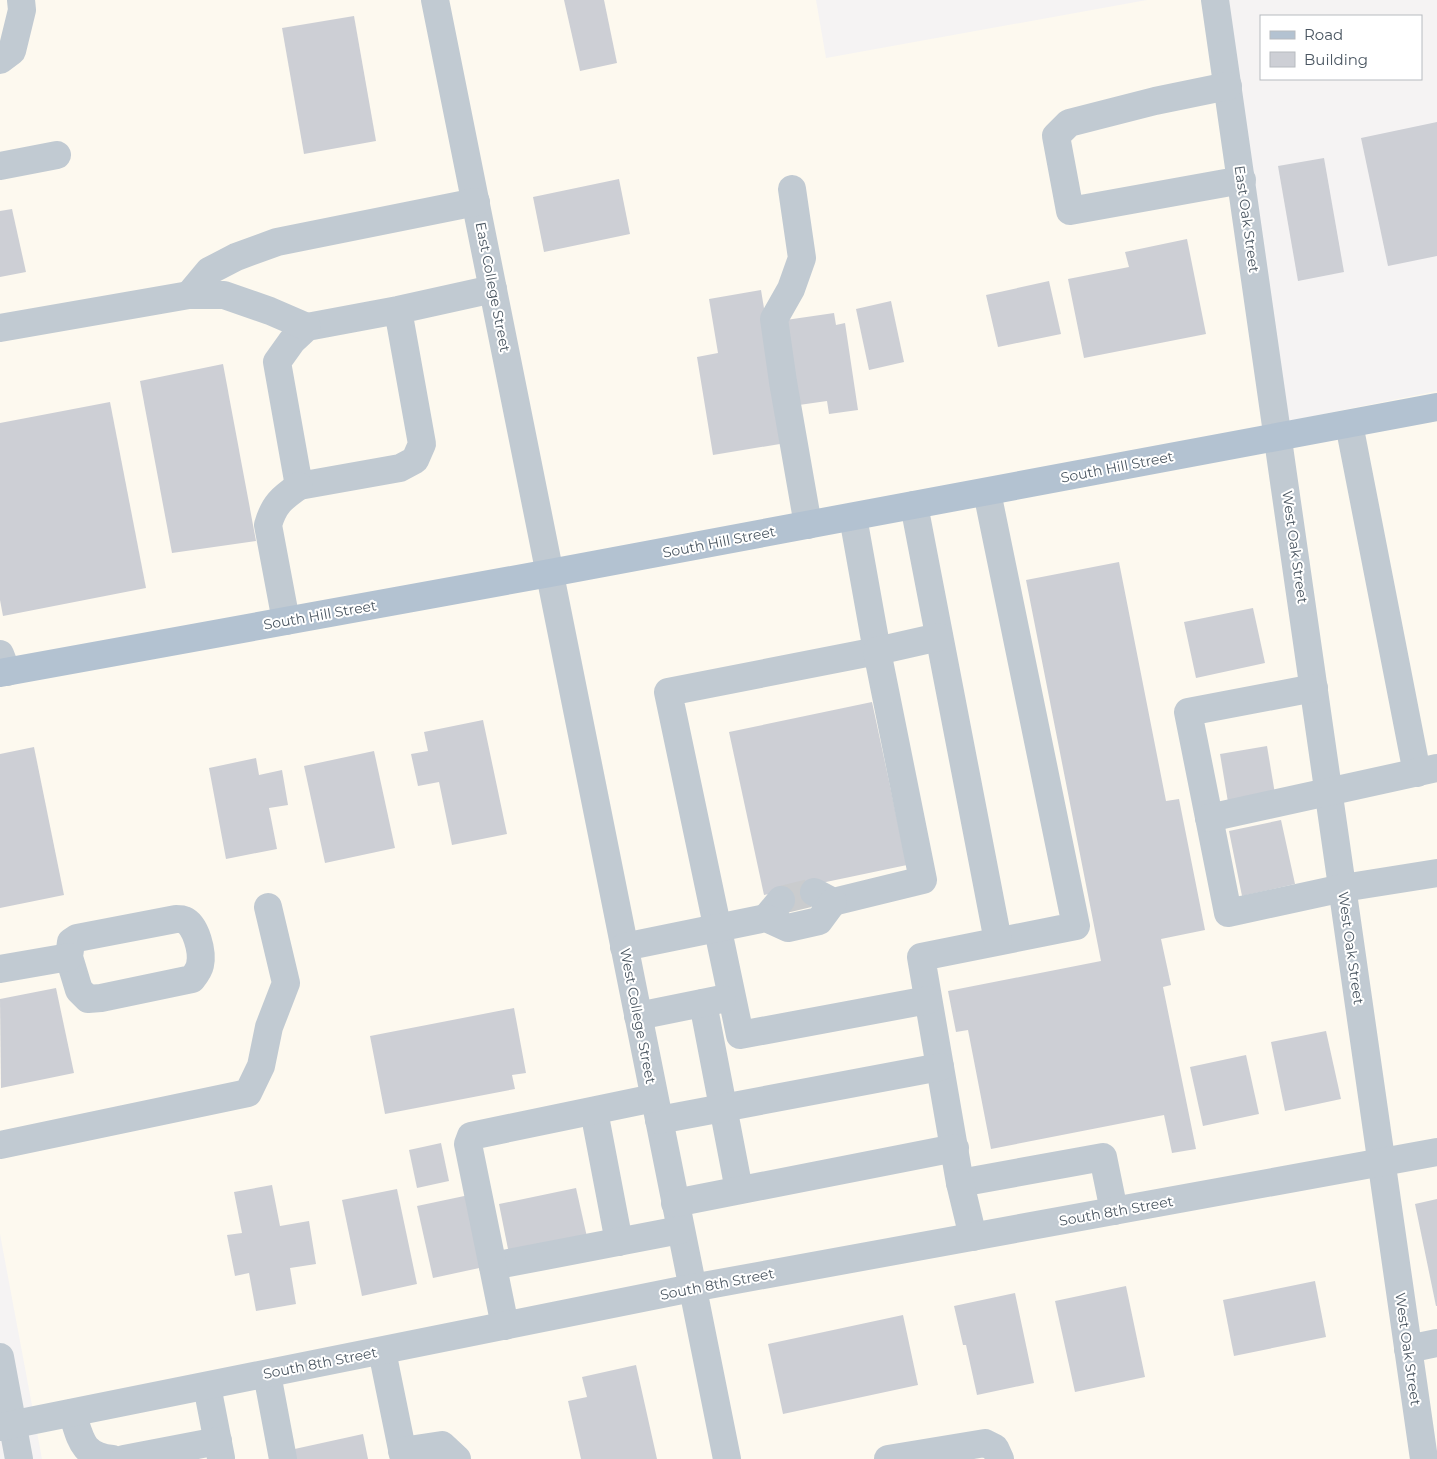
<svg xmlns="http://www.w3.org/2000/svg" width="1437" height="1459" viewBox="0 0 1437 1459" font-family="Montserrat,sans-serif">
	<style>
		.commercial { fill: #fdf9ef }
		.building { fill: #cdcfd5 }
		.lines { fill: none; stroke-linecap: round; stroke-linejoin: round }
		.minor-tunnel { stroke: #caccce; stroke-width: 28; stroke-dasharray: 28 14; stroke-linecap: butt }
		.minor { stroke: #c1cad2; stroke-width: 28 }
		.major { stroke: #b3c2d1; stroke-width: 28 }
		.labels { text-anchor: middle; stroke-width: 4; stroke-linejoin: round; paint-order: stroke }
		.street-label { font-size: 14px; fill: #4a5661; stroke: #fff }
	</style>
	<rect width="100%" height="100%" fill="#f5f3f3"/>
	<!-- commercial -->
	<polygon class="commercial" points="0,0 816,0 826,58 1147,0 1220,0 1274,424 1437,391 1437,1459 42,1459 0,1234"/>
	<!-- building -->
	<g class="building">
		<polygon points="564,0 604,0 617,63 580,71"/>
		<polygon points="354,16 376,141 304,154 282,28"/>
		<polygon points="1437,122 1437,256 1388,266 1361,138"/>
		<polygon points="1324,158 1344,272 1298,281 1278,166"/>
		<polygon points="619,179 630,234 544,252 533,197"/>
		<polygon points="12,209 26,272 0,277 0,211"/>
		<polygon points="1187,239 1206,334 1084,358 1068,279 1129,267 1125,252"/>
		<polygon points="1049,281 1061,334 998,347 986,295"/>
		<polygon points="761,290 786,443 713,455 697,357 718,353 709,299"/>
		<polygon points="891,301 904,362 869,370 856,309"/>
		<polygon points="834,313 836,325 845,323 858,410 829,414 827,401 792,406 779,321"/>
		<polygon points="223,364 256,541 172,553 140,381"/>
		<polygon points="110,402 146,588 3,616 0,600 0,423"/>
		<polygon points="1119,562 1166,801 1179,799 1205,930 1161,939 1171,985 1163,987 1196,1149 1172,1153 1164,1115 991,1149 968,1030 956,1032 948,991 1101,961 1026,580"/>
		<polygon points="1253,608 1265,663 1196,678 1184,622"/>
		<polygon points="872,702 907,865 764,895 729,732"/>
		<polygon points="483,720 507,834 452,845 439,782 418,786 411,754 428,751 424,732"/>
		<polygon points="1267,746 1275,794 1228,802 1220,754"/>
		<polygon points="34,747 64,895 0,908 0,754"/>
		<polygon points="374,751 395,848 325,863 304,766"/>
		<polygon points="256,758 259,775 282,770 288,805 269,808 277,849 226,859 209,768"/>
		<polygon points="1281,820 1295,884 1242,896 1229,831"/>
		<polygon points="56,988 74,1073 1,1088 0,999"/>
		<polygon points="514,1008 526,1073 512,1075 515,1089 385,1114 370,1036"/>
		<polygon points="1326,1031 1341,1099 1285,1111 1271,1042"/>
		<polygon points="1246,1055 1259,1114 1203,1126 1190,1067"/>
		<polygon points="441,1143 449,1181 417,1188 409,1150"/>
		<polygon points="272,1185 280,1226 309,1221 316,1264 290,1268 296,1304 256,1311 249,1273 235,1276 227,1235 242,1233 234,1192"/>
		<polygon points="576,1188 587,1237 509,1254 499,1204"/>
		<polygon points="397,1189 417,1284 362,1296 342,1200"/>
		<polygon points="469,1195 484,1267 433,1278 417,1206"/>
		<polygon points="1437,1199 1437,1306 1436,1306 1415,1204"/>
		<polygon points="1315,1281 1326,1337 1234,1356 1223,1300"/>
		<polygon points="1126,1286 1145,1377 1075,1392 1055,1301"/>
		<polygon points="1015,1293 1034,1383 977,1395 966,1345 963,1345 954,1306"/>
		<polygon points="903,1315 918,1385 783,1414 768,1344"/>
		<polygon points="636,1365 657,1459 581,1459 568,1401 587,1397 582,1377"/>
		<polygon points="363,1434 368,1459 292,1459 290,1450"/>
	</g>
	<g class="lines">
		<!-- minor-tunnel -->
		<polyline class="minor-tunnel" points="781,900 814,892"/>
		<!-- minor -->
		<g class="minor">
			<polyline points="435,0 727,1459"/>
			<polyline points="1215,0 1424,1459"/>
			<polyline points="0,60 12,51 22,10 21,0"/>
			<polyline points="1228,86 1155,101 1069,123 1056,136 1070,211 1242,180"/>
			<polyline points="0,166 57,155"/>
			<polyline points="792,189 802,258 791,289 774,319 783,382 808,525"/>
			<polyline points="189,295 209,271 236,257 277,242 476,202"/>
			<polyline points="398,310 422,444 415,460 400,468 299,486 277,362 292,341 307,327 398,310 493,289"/>
			<polyline points="0,328 189,295 224,295 270,311 307,327"/>
			<polyline points="1349,424 1417,773"/>
			<polyline points="987,492 1076,926 921,957 960,1183 1103,1157 1114,1211"/>
			<polyline points="914,505 998,941"/>
			<polyline points="853,517 877,651 668,692 740,1035 928,1000"/>
			<path d="M286 621 268 525C274 504 282 498 299 486"/>
			<polyline points="0,654 7,672"/>
			<polyline points="1314,688 1188,712 1228,913 1343,888 1437,873"/>
			<polyline points="1209,818 1437,768"/>
			<polyline points="814,892 833,902 923,880 877,651 939,637"/>
			<polyline points="766,918 781,900"/>
			<path d="M176 919C179 919 182 919 184 920 196 925 203 952 200 965 199 970 196 974 192 979L101 998 88 999 79 990 69 957 71 942 77 938Z"/>
			<polyline points="624,947 766,918 788,928 819,921 833,902"/>
			<polyline points="0,969 69,957"/>
			<polyline points="703,1003 739,1190"/>
			<polyline points="638,1016 722,999"/>
			<polyline points="594,1111 619,1242"/>
			<polyline points="659,1120 940,1067"/>
			<polyline points="0,1145 248,1093 261,1066 269,1027 286,983 268,907"/>
			<polyline points="960,1183 973,1237"/>
			<polyline points="675,1203 955,1148"/>
			<polyline points="493,1266 680,1230"/>
			<polyline points="505,1326 468,1144 471,1136 654,1098"/>
			<polyline points="1408,1349 1437,1343"/>
			<polyline points="382,1351 404,1459"/>
			<polyline points="0,1357 19,1459"/>
			<polyline points="267,1374 283,1459"/>
			<polyline points="207,1386 221,1458"/>
			<path d="M72 1413C81 1439 81 1455 112 1459"/>
			<polyline points="0,1427 692,1288 1437,1152"/>
			<polyline points="402,1451 442,1445 457,1459"/>
			<polyline points="124,1459 218,1441"/>
			<polyline points="888,1459 985,1443 995,1448 1000,1459"/>
		</g>
		<!-- major -->
		<polyline class="major" points="0,673 550,573 1437,407"/>
	</g>
	<g class="labels">
		<!-- street labels -->
		<g class="street-label">
			<text transform="translate(1247 219) rotate(82)" y="5">East Oak Street</text>
			<text transform="translate(493 287) rotate(79)" y="5">East College Street</text>
			<text transform="translate(1117 467) rotate(-11)" y="5">South Hill Street</text>
			<text transform="translate(719 542) rotate(-11)" y="5">South Hill Street</text>
			<text transform="translate(1295 547) rotate(82)" y="5">West Oak Street</text>
			<text transform="translate(320 615) rotate(-10)" y="5">South Hill Street</text>
			<text transform="translate(1351 948) rotate(82)" y="5">West Oak Street</text>
			<text transform="translate(638 1016) rotate(79)" y="5">West College Street</text>
			<text transform="translate(1116 1211) rotate(-10)" y="5">South 8th Street</text>
			<text transform="translate(717 1284) rotate(-11)" y="5">South 8th Street</text>
			<text transform="translate(1408 1349) rotate(82)" y="5">West Oak Street</text>
			<text transform="translate(320 1363) rotate(-11)" y="5">South 8th Street</text>
		</g>
	</g>
	<!-- legend -->
	<rect x="1260" y="15" width="162" height="65" fill="#ffffff" stroke="#b7bbc0"/>
	<rect x="1270" y="31" width="25" height="8" fill="#b3c2d1" stroke="#b7bbc0"/>
	<text x="1304" y="40" font-size="15" fill="#4a5661">Road</text>
	<rect x="1270" y="52" width="25" height="15" fill="#cdcfd5" stroke="#b7bbc0"/>
	<text x="1304" y="65" font-size="15" fill="#4a5661">Building</text>
</svg>
